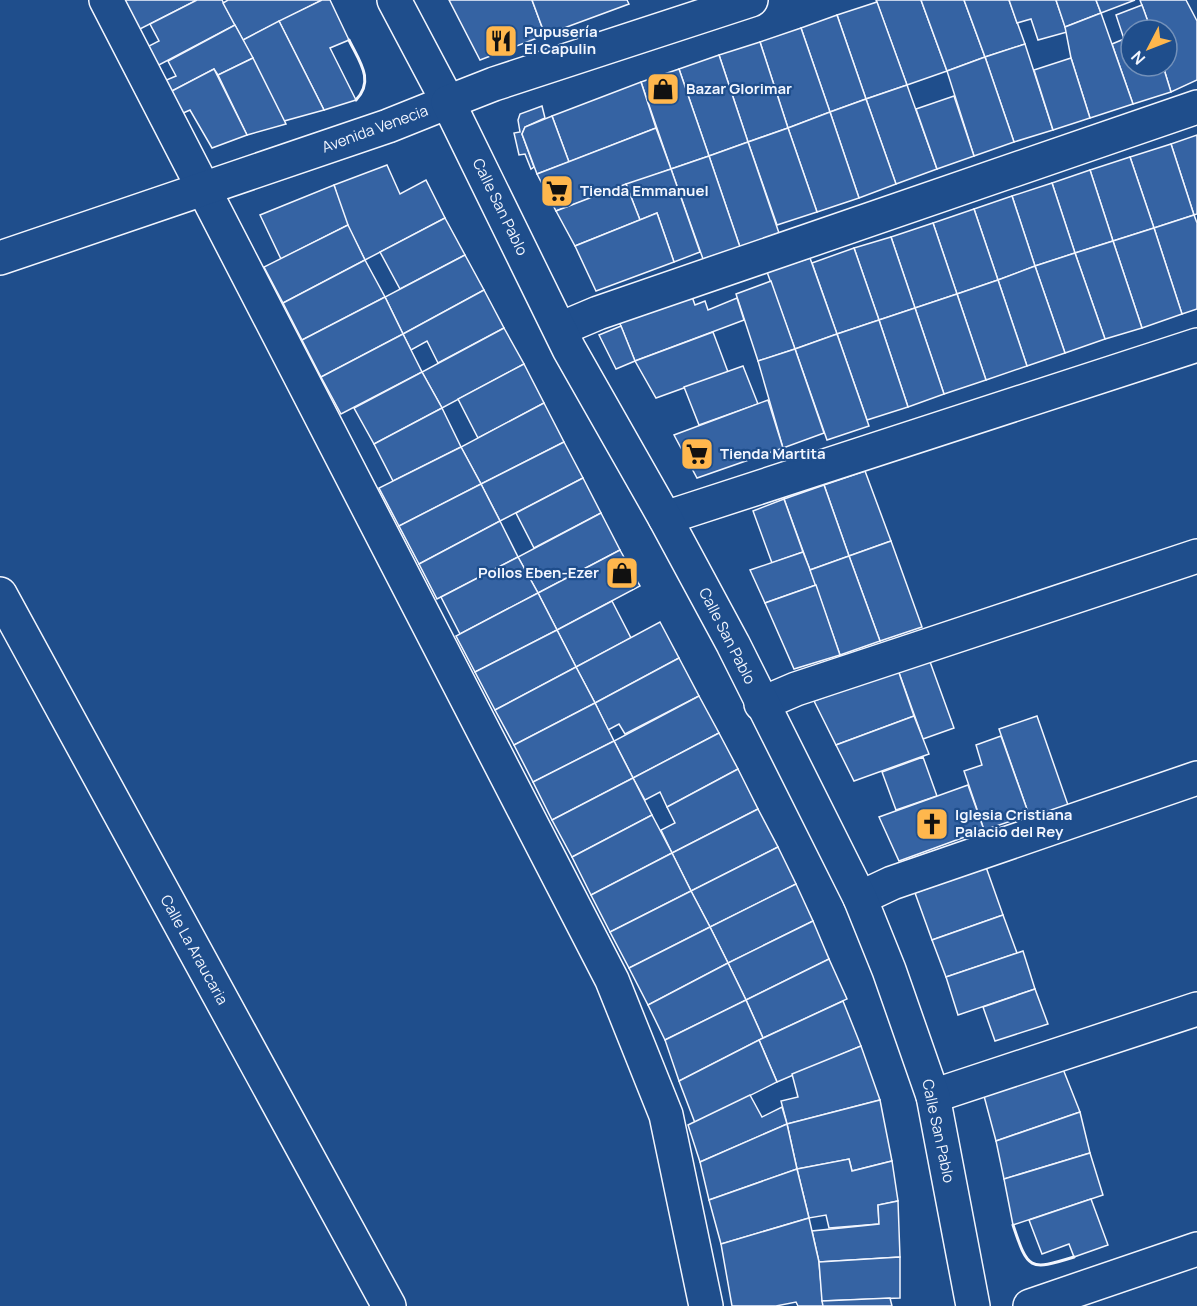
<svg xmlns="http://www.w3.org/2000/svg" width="1197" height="1306" viewBox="0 0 1197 1306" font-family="Manrope,sans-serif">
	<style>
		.building { fill: #3563a3; stroke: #f2f6ff; stroke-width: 1.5 }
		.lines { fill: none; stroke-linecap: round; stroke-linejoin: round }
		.street-casing { stroke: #f2f6ff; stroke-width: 36 }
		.secondary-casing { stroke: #f2f6ff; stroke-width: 36 }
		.street { stroke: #1f4e8c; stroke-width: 33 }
		.secondary { stroke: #1f4e8c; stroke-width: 33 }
		.wall { stroke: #f2f6ff; stroke-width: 3 }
		.labels { text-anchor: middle; stroke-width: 4.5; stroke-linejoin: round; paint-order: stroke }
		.poi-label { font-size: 15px; font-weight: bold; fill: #f2f6ff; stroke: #1f4e8c; text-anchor: start }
		.street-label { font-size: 15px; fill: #f2f6ff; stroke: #1f4e8c }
	</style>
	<rect width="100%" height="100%" fill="#1f4e8c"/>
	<!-- building -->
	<g class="building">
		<polygon points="120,0 197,0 136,31"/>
		<polygon points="197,0 222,0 235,25 157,66 147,47 159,41 150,24"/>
		<polygon points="228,0 322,0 243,40 223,3"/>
		<polygon points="322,0 330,0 349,40 330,48 356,100 324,110 279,21"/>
		<polygon points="449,0 532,0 545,35 480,60"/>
		<polygon points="532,0 627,0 629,4 545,35"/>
		<polygon points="876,0 921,0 947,71 907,85"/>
		<polygon points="921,0 964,0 985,57 947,71"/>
		<polygon points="964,0 1009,0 1025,44 985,57"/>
		<polygon points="1009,0 1056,0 1067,32 1038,40 1031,19 1017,23"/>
		<polygon points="1056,0 1096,0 1101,13 1065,27"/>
		<polygon points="1096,0 1135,0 1101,13"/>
		<polygon points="1140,0 1186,0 1197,21 1197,80 1171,92 1163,66 1167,66 1167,30 1151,30"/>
		<polygon points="877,2 907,85 866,99 837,15"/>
		<polygon points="1142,5 1151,30 1131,30 1131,66 1163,66 1171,92 1133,104 1112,44 1124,39 1116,15"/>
		<polygon points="1101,13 1133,104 1090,118 1071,58 1065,27"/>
		<polygon points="837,15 866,99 830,112 801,28"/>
		<polygon points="279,21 324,110 284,121 243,40"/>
		<polygon points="235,25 253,58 218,75 214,69 170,92 164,81 176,76 168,61"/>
		<polygon points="801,28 830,112 788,128 760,42"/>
		<polygon points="760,42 788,128 748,142 719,55"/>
		<polygon points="1025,44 1053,130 1014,142 985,57"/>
		<polygon points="719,55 748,142 709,156 679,69"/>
		<polygon points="985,57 1014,142 974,156 947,71"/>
		<polygon points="253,58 286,124 247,135 218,75"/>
		<polygon points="1071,58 1090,118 1053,130 1034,70"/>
		<polygon points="214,69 247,135 212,148 190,110 181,114 170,92"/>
		<polygon points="679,69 709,156 671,169 641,82"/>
		<polygon points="641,82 656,128 569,162 552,116"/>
		<polygon points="907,85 937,169 896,184 866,99"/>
		<polygon points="954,96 974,156 937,169 916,109"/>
		<polygon points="866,99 896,184 859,198 830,112"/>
		<polygon points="542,106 545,118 525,127 522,134 534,167 531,169 525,154 519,155 514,133 520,132 518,120 520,114"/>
		<polygon points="830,112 859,198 817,212 788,128"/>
		<polygon points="552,116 569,162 537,174 522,134 525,127"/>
		<polygon points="656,128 671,169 556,211 537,174"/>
		<polygon points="788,128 817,212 777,225 748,142"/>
		<polygon points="1197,135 1197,214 1194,215 1171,144"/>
		<polygon points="748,142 779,233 740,247 709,156"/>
		<polygon points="1171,144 1194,215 1154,228 1130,157"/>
		<polygon points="709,156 740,247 703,259 671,169"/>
		<polygon points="1130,157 1154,228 1113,241 1090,170"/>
		<polygon points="387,165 400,194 426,180 445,218 365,260 343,217 334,185"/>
		<polygon points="671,169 700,252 674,262 657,213 640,220 626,184"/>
		<polygon points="1090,170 1113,241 1075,253 1052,183"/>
		<polygon points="1052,183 1075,253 1035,266 1012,196"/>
		<polygon points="626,184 640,220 575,246 556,211"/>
		<polygon points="334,185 348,225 281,259 260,215"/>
		<polygon points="1012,196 1035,266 998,280 974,209"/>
		<polygon points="974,209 998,280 957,294 933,223"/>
		<polygon points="657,213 674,262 596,291 575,246"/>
		<polygon points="1194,215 1197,223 1197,309 1182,314 1154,228"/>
		<polygon points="445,218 465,255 400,289 380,252"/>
		<polygon points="933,223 957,294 915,308 891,237"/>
		<polygon points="348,225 365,260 283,303 264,267"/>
		<polygon points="1154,228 1182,314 1142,328 1113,241"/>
		<polygon points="891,237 915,308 879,320 854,248"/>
		<polygon points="1113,241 1142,328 1105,339 1075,253"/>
		<polygon points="854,248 879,320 837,334 812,263"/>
		<polygon points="1075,253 1105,339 1065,353 1035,266"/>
		<polygon points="465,255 484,290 403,334 385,297"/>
		<polygon points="810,258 837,334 795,349 767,272"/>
		<polygon points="365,260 385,297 302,340 283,303"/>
		<polygon points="1035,266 1065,353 1027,366 998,280"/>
		<polygon points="998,280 1027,366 986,380 957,294"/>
		<polygon points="771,281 795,349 758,361 736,294"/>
		<polygon points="484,290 504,328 438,363 427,341 411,350 403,334"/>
		<polygon points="690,291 695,305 705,301 708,310 737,298 744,320 635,361 618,319"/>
		<polygon points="957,294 986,380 944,394 915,308"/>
		<polygon points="385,297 403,334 321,377 302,340"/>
		<polygon points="915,308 944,394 908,407 879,320"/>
		<polygon points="879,320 908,407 867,420 837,334"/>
		<polygon points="621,326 635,361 616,369 599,335"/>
		<polygon points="504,328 524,364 442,408 422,372"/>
		<polygon points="713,332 728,372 656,398 635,361"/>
		<polygon points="403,334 422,372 341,414 321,377"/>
		<polygon points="837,334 869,426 827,440 795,349"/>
		<polygon points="795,349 824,433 783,448 758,361"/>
		<polygon points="524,364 544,403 478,438 458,399"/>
		<polygon points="743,366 758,404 699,425 684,387"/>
		<polygon points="422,372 442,408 374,444 354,408"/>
		<polygon points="768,400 783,448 697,478 674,435"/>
		<polygon points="544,403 564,442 481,484 461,447"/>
		<polygon points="442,408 461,447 393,481 374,444"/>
		<polygon points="564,442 583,478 500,521 481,484"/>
		<polygon points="461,447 481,484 399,526 379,488"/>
		<polygon points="865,471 891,541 849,556 824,485"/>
		<polygon points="583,478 601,513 534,548 516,513"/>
		<polygon points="481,484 500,521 419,564 399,526"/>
		<polygon points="824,485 849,556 810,570 784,499"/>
		<polygon points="784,499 803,552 772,563 753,511"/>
		<polygon points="601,513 620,550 538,593 518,557"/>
		<polygon points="500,521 518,557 437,599 419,564"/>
		<polygon points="891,541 922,627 880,641 849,556"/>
		<polygon points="620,550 640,586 557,630 538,593"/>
		<polygon points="803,552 816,585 765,603 750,570"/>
		<polygon points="849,556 880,641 840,655 810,570"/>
		<polygon points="518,557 538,593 460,634 441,597"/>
		<polygon points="816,585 840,655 794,669 765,603"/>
		<polygon points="538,593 557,630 475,672 456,636"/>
		<polygon points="612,601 631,638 576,667 557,630"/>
		<polygon points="660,622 679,658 595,703 576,667"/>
		<polygon points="557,630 576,667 495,710 475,672"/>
		<polygon points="679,658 699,696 625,734 619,724 608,730 595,703"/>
		<polygon points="929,659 954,728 923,739 898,670"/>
		<polygon points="576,667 595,703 514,745 495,710"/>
		<polygon points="898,670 914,716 836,745 814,701"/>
		<polygon points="699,696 719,733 633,778 614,741"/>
		<polygon points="595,703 614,741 533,782 514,745"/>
		<polygon points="914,716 929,754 854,781 836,745"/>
		<polygon points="1037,716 1068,805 1030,818 999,729"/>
		<polygon points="719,733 738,769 667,807 660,792 645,800 633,778"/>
		<polygon points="1001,736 1029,815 984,830 964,771 982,765 976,745"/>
		<polygon points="614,741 633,778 552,820 533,782"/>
		<polygon points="923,757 937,796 896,810 882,772"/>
		<polygon points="738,769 758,809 672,853 661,830 675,823 667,807"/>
		<polygon points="633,778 652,815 572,857 552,820"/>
		<polygon points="968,785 984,830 899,861 879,817"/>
		<polygon points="758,809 778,847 691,891 672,853"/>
		<polygon points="652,815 672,853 591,895 572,857"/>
		<polygon points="778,847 796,884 710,927 691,891"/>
		<polygon points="672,853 691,891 610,932 591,895"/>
		<polygon points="986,867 1003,915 932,940 915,893"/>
		<polygon points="796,884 813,921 728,963 710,927"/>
		<polygon points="691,891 710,927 629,968 610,932"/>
		<polygon points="1003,915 1017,953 946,977 932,940"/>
		<polygon points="813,921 829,959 746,1000 728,963"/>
		<polygon points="710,927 728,963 648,1005 629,968"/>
		<polygon points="1023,951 1035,989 958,1015 946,977"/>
		<polygon points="829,959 847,999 763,1038 746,1000"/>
		<polygon points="728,963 746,1000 665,1040 648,1005"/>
		<polygon points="1035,989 1048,1024 995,1041 983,1007"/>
		<polygon points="746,1000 763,1038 679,1081 665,1040"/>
		<polygon points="843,1001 861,1046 777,1082 759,1040"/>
		<polygon points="759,1040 777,1082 695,1123 679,1081"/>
		<polygon points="861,1046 880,1100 787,1124 781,1101 798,1097 792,1074"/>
		<polygon points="1063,1069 1080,1112 996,1141 984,1096"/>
		<polygon points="750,1095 762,1117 782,1107 787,1124 700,1162 688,1125"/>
		<polygon points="880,1100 892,1161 852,1171 849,1159 797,1169 787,1124"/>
		<polygon points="1080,1112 1090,1153 1004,1179 996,1141"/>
		<polygon points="787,1124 797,1169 709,1200 700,1162"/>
		<polygon points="1090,1153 1103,1195 1013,1225 1004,1179"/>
		<polygon points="849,1159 852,1171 892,1161 898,1201 878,1205 879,1224 829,1228 826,1215 809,1218 797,1169"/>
		<polygon points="797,1169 809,1218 721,1244 709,1200"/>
		<polygon points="1091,1199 1108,1245 1074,1257 1069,1244 1042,1254 1029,1220"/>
		<polygon points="898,1201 900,1257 819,1262 812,1231 879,1224 878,1205"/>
		<polygon points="809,1218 819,1262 823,1306 798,1306 796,1302 776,1306 732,1306 721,1244"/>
		<polygon points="900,1257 900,1298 822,1301 819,1262"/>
		<polygon points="890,1298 892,1306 823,1306 822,1301"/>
	</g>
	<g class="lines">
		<!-- street casing -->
		<g class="street-casing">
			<g id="street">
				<polyline points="106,0 612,980 666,1115 706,1306"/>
				<polyline points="0,258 388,126 448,102 394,0"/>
				<polyline points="560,329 598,313 1197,107"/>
				<polyline points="665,518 1197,345"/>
				<polyline points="0,594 389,1306"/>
				<polyline points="761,704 796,689 1197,556"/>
				<polyline points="860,898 892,883 1197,778"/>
				<polyline points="933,1096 1197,1009"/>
				<polyline points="1030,1306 1197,1249"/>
			</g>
		</g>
		<!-- secondary casing -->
		<g class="secondary-casing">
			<polyline id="secondary" points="751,0 494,84 448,102 569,349 665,518 733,644 860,898 889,970 933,1096 973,1306"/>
		</g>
		<!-- street -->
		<use href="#street" class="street"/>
		<!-- secondary -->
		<use href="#secondary" class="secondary"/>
		<!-- wall -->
		<g class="wall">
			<path d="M349 40C359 61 375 80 356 100"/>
			<path d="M1013 1225C1028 1270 1029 1271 1074 1257"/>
		</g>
	</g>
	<!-- icons -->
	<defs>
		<g id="restaurant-square" transform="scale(1.725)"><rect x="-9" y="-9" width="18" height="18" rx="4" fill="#ffb74d" stroke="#1f4e8c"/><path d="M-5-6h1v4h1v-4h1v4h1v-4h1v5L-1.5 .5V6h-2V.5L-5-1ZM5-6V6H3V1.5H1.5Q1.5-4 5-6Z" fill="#111"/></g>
		<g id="shop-square" transform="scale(1.725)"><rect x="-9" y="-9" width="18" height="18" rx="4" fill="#ffb74d" stroke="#1f4e8c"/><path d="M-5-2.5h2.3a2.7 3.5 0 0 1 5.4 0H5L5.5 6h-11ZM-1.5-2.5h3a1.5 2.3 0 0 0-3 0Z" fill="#111"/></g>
		<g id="supermarket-square" transform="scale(1.725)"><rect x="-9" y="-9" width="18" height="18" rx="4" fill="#ffb74d" stroke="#1f4e8c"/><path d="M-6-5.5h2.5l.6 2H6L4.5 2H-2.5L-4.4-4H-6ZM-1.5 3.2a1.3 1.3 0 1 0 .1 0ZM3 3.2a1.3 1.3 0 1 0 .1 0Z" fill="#111"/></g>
		<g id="church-square" transform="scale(1.725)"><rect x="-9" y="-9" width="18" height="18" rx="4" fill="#ffb74d" stroke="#1f4e8c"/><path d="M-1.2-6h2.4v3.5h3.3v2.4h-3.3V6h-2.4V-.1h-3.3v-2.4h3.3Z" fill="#111"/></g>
	</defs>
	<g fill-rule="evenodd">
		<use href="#restaurant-square" x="501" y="41"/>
		<use href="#shop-square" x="663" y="89"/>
		<use href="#supermarket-square" x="557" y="191"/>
		<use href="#supermarket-square" x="697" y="454"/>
		<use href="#shop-square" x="622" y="573"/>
		<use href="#church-square" x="932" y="824"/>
	</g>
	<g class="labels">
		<!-- poi labels -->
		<g class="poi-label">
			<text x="524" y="37">Pupusería<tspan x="524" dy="17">El Capulin</tspan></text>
			<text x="686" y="94">Bazar Glorimar</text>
			<text x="580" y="196">Tienda Emmanuel</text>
			<text x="720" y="459">Tienda Martita</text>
			<text x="599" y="578" text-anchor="end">Pollos Eben-Ezer</text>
			<text x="955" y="820">Iglesia Cristiana<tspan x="955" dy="17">Palacio del Rey</tspan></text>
		</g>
		<!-- street labels -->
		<g class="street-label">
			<text transform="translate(375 129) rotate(-20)" y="5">Avenida Venecia</text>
			<text transform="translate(500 207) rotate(64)" y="5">Calle San Pablo</text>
			<text transform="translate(727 636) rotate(63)" y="5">Calle San Pablo</text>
			<text transform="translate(194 950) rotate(61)" y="5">Calle La Araucaria</text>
			<text transform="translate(938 1131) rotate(78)" y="5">Calle San Pablo</text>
		</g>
	</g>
	<!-- north arrow -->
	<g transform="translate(1149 48) rotate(228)"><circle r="28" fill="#1f4e8c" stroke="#7391ba" stroke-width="1.5"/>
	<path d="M0-4.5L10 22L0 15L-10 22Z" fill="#ffb74d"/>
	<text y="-9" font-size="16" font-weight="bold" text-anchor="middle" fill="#f2f6ff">N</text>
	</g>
</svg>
